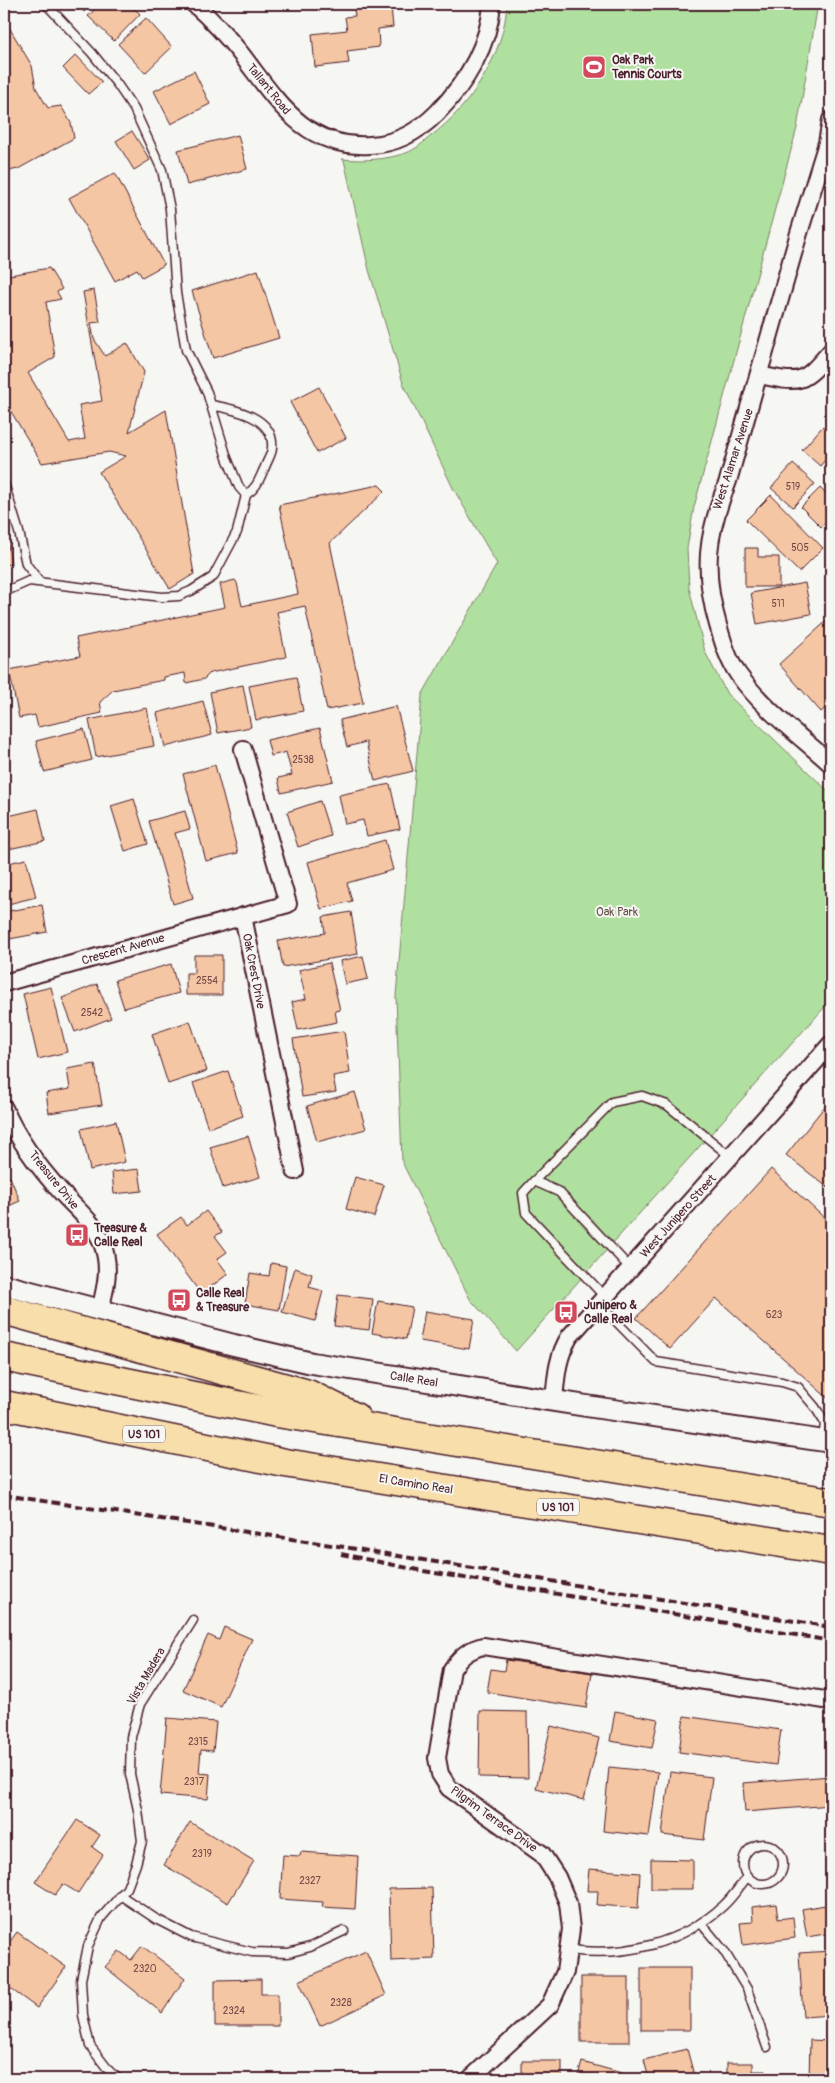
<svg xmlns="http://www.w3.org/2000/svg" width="835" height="2083" viewBox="0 0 835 2083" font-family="Pangolin,sans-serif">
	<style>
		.green { fill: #b0e0a0; stroke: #7d8066 }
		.building { fill: #f5c6a4; stroke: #4a1f2b }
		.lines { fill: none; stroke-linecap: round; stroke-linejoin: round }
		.service-casing { stroke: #4a1f2b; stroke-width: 11 }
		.minor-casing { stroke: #4a1f2b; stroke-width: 20 }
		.tertiary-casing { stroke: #4a1f2b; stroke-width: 24 }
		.motorway-casing { stroke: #4a1f2b; stroke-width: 31 }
		.service { stroke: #f6f6f2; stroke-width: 8 }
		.minor { stroke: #f6f6f2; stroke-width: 16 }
		.tertiary { stroke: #f6f6f2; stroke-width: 20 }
		.motorway { stroke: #f8deab; stroke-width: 28 }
		.rail { stroke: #4a1f2b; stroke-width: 4; stroke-dasharray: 8 4; stroke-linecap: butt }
		.labels { text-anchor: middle; stroke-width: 4; stroke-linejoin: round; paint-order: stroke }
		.number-label { font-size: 10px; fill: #754949 }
		.shield { fill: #f6f6f2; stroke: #7e6067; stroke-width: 1 }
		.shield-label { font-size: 11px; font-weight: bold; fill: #4a1f2b }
		.poi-label { font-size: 12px; font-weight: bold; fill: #4a1f2b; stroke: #f6f6f2; text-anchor: start }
		.street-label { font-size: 12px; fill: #4a1f2b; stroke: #f6f6f2 }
		.park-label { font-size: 12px; fill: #644f48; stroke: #f6f6f2 }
	</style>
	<rect width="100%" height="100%" fill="#f6f6f2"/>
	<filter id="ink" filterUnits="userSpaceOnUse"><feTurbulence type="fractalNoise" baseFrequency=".02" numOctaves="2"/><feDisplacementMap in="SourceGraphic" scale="10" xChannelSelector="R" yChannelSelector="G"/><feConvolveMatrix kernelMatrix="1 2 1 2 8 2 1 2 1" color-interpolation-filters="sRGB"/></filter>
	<g filter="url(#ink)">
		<!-- green -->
		<path class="green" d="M507 4H818L797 128 694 507 687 548 689 588 705 652 727 694 831 794V1000L516 1351 470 1299 402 1162 396 996 422 695 497 564 453 488 403 383 369 270 344 160 342 159C363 161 385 160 406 153 415 150 424 142 431 136 471 106 504 55 507 4Z"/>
		<!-- building -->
		<g class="building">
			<polygon points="77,4 92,4 84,12"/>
			<polygon points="101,4 130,4 140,14 114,41 88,16"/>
			<polygon points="353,4 398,4 398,6 391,7 393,27 378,29 379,47 347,51 349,63 315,67 312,34 347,30 345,17 355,16"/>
			<polygon points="4,15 6,22 32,66 36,88 48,108 61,106 71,123 74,138 18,169 4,172"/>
			<polygon points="146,18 172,47 145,73 118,44"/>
			<polygon points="76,55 102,82 88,94 63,68"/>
			<polygon points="194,71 210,104 171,124 154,91"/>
			<polygon points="132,131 150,160 134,170 116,141"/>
			<polygon points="238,135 247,169 187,185 178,150"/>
			<polygon points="115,173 164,265 142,277 137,269 115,281 69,198"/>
			<polygon points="49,268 62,289 57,292 61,299 46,302 55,357 28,373 69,442 85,439 79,405 102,401 83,292 94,290 100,322 91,323 94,339 105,356 127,343 144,372 129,432 166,410 194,574 170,589 99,472 126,456 109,452 42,463 4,400 4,276"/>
			<polygon points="258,270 279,338 213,358 192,291"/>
			<polygon points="319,387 346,438 317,453 290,402"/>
			<polygon points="823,426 831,433 831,453 820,466 802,450"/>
			<polygon points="793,464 815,484 793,507 771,488"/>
			<polygon points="379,485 385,491 330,543 363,703 327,710 305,606 277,612 286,657 210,673 204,679 186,683 185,673 164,677 164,680 113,690 100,702 102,713 38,727 35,715 19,718 9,670 80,656 76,638 225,607 220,584 235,580 237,583 242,606 298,594 279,505"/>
			<polygon points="820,488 831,499 831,516 821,527 801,507"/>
			<polygon points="771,495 823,548 799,572 746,520"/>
			<polygon points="4,517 11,564 4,565"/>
			<polygon points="745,548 758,548 758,557 779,557 779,587 745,587"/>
			<polygon points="805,583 811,614 757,624 751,593"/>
			<polygon points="831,617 831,703 821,712 779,664"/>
			<polygon points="296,677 303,711 256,720 249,686"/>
			<polygon points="243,685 251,727 218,733 210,692"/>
			<polygon points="203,701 212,735 165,747 157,713"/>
			<polygon points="396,706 413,771 375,781 366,742 347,747 340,720"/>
			<polygon points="147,708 154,746 96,757 89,720"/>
			<polygon points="320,728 333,781 281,793 278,778 292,775 286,752 271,756 267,740"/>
			<polygon points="84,729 92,760 44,772 36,741"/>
			<polygon points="215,765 238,853 206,861 183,774"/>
			<polygon points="390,784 400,829 367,836 363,820 345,824 339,795"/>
			<polygon points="134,799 148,844 125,851 111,806"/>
			<polygon points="320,801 331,836 298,847 287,812"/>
			<polygon points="38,809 45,841 4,850 4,817"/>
			<polygon points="185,811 190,829 175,833 193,898 173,904 149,821"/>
			<polygon points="385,840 393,870 347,883 352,901 321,909 308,862"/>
			<polygon points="26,859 36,897 4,905 4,864"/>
			<polygon points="42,905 47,932 4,940 4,912"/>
			<polygon points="351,912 358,954 283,967 278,941 325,933 323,917"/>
			<polygon points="194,955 222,955 222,995 186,995 186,973 194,973"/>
			<polygon points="363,956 368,979 345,984 340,961"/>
			<polygon points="329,963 340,1010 335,1011 337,1022 298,1030 292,1002 306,999 299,970"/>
			<polygon points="171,964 179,993 124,1008 115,980"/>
			<polygon points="97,984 111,1018 75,1032 62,998"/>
			<polygon points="51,987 67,1052 38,1059 23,994"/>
			<polygon points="190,1021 207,1071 168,1084 152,1034"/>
			<polygon points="344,1031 350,1073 333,1076 336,1092 302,1097 293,1039"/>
			<polygon points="95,1064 102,1105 49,1113 46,1093 70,1089 67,1069"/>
			<polygon points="228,1071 243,1116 208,1128 193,1083"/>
			<polygon points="355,1092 366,1129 317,1142 307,1106"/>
			<polygon points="829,1101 831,1103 831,1190 786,1155"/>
			<polygon points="116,1121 125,1162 90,1170 81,1129"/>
			<polygon points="248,1136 260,1177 223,1188 210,1147"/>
			<polygon points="139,1169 142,1191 114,1194 112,1172"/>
			<polygon points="771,1169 831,1224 831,1401 716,1298 670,1349 636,1318"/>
			<polygon points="10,1177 20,1201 4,1208 4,1180"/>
			<polygon points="355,1177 384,1185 374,1217 346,1209"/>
			<polygon points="206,1211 222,1232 215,1236 227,1252 217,1259 228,1274 201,1294 157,1234 181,1217 187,1225"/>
			<polygon points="271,1263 286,1266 279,1310 245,1304 250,1273 269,1276"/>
			<polygon points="295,1268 312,1274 309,1287 323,1291 315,1321 282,1312"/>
			<polygon points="338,1295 373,1299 369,1330 334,1326"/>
			<polygon points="378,1301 412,1307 406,1339 372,1333"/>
			<polygon points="425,1311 474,1319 469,1349 420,1341"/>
			<polygon points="224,1627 252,1639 221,1707 183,1690 208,1635 219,1640"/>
			<polygon points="506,1660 592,1673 586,1708 487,1692 491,1669 504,1671"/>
			<polygon points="480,1711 527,1712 528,1778 479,1777"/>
			<polygon points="615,1711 658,1719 652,1748 610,1741"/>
			<polygon points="684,1716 781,1730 776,1765 679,1752"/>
			<polygon points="167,1718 216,1722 213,1751 201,1750 199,1773 210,1774 208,1799 160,1795"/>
			<polygon points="551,1726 599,1738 584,1800 536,1788"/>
			<polygon points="609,1767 658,1772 649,1836 603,1831"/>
			<polygon points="670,1772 712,1777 704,1840 662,1835"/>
			<polygon points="831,1776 831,1805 745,1812 743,1783"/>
			<polygon points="77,1820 100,1835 92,1847 103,1855 78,1893 63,1884 55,1895 35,1882"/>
			<polygon points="827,1820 831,1820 831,1847"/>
			<polygon points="190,1822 254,1861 228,1903 164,1865"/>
			<polygon points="301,1852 358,1856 355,1909 322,1907 323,1902 280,1899 283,1855 300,1856"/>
			<polygon points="651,1859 693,1860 693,1889 651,1889"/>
			<polygon points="589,1869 640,1873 638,1908 597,1905 598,1891 587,1891"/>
			<polygon points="432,1888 434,1959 391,1961 389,1889"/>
			<polygon points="776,1904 778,1919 793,1917 795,1938 743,1945 740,1923 753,1922 752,1907"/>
			<polygon points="831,1904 831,1933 807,1937 802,1909"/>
			<polygon points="17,1932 66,1967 37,2008 4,1984 4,1941 8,1944"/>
			<polygon points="142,1946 185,1978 162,2013 105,1967 119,1951 131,1960"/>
			<polygon points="366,1951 386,1995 320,2026 299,1981"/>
			<polygon points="831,1951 831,2015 803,2017 799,1953"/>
			<rect x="641" y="1968" width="49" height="62"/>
			<rect x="581" y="1977" width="48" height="65"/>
			<polygon points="261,1979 261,1994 278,1994 278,2026 215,2026 215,1980"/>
			<polygon points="810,2040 831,2041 831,2079 809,2079"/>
			<polygon points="687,2049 695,2079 649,2079 644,2060"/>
			<polygon points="522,2061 562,2061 562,2079 513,2079 513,2074 522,2074"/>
			<polygon points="582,2062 629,2075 628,2079 577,2079"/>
			<polygon points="727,2063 753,2063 753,2071 766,2071 766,2079 715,2079 727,2079"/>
		</g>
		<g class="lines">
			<!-- service casing -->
			<g class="service-casing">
				<g id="service">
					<polyline points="46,4 92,53 117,84 134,109 162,170 170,209 176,293 186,350 207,392 227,458 239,487 246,495"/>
					<polyline points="4,483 19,532 26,564 39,581"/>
					<path d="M4 592 29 581 162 597 179 596 191 591 213 577 237 532 246 495C258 487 259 479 265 467 267 461 272 454 272 448 275 417 234 409 211 405"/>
					<polyline points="534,1181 612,1102 642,1096 667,1105 731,1157"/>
					<polyline points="605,1297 526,1213 523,1193 534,1181 559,1192 631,1269"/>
					<polyline points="599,1304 656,1362 782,1382 798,1387 815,1407 825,1423 823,1440"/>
					<circle cx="763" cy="1864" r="20"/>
					<polyline points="120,1895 156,1919 191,1937 252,1952 288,1953 310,1947 344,1931"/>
					<polyline points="701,1923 724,1951 747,1989 767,2047"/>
					<path d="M569 1950C625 1957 681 1944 723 1906 732 1898 740 1886 747 1877"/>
					<polyline points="119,2079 110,2072 90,2046 83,2015 81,1980 88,1946 101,1918 127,1888 136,1864 142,1841 138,1810 130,1774 131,1737 140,1704 193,1620"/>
				</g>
			</g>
			<!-- minor casing -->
			<g class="minor-casing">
				<g id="minor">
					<path d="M194 4C211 19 227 36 241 54 276 99 304 149 370 145 396 144 418 132 437 113 465 84 489 46 492 4"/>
					<path d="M831 120 827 143 799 233 728 481C707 534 702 570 718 625 723 642 728 660 738 674 763 709 800 736 831 764"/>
					<path d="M759 375C802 384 802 384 831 351"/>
					<polyline points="243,916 295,1171"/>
					<polyline points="4,983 288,904 243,749"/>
					<path d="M4 1108C17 1138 39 1168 62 1193 75 1208 95 1223 102 1243 111 1266 106 1287 100 1310"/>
					<path d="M554 1401C556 1378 557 1356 570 1336L831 1044"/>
					<path d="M470 2079 550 2005 565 1972 571 1929 568 1903 557 1877 542 1854 449 1788 440 1774 437 1758 452 1669C461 1656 468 1650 483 1646L831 1701"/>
				</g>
			</g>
			<!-- tertiary casing -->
			<g class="tertiary-casing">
				<polyline id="tertiary" points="4,1285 234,1345 312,1363 593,1407 831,1442"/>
			</g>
			<!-- motorway casing -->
			<g class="motorway-casing">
				<g id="motorway">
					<polyline points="4,1310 308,1394 355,1417"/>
					<polyline points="4,1357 277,1413 831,1502"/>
					<polyline points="4,1405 285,1463 831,1551"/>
				</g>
			</g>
			<!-- service -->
			<use href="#service" class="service"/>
			<!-- minor -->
			<use href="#minor" class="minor"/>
			<!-- tertiary -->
			<use href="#tertiary" class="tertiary"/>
			<!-- motorway -->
			<use href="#motorway" class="motorway"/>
			<!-- rail -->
			<g class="rail">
				<polyline points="4,1495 338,1546 831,1627"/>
				<polyline points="341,1554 418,1570 831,1641"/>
			</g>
		</g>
	</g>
	<!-- icons -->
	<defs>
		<g id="stadium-square" transform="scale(1.25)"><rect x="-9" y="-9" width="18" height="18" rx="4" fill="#d1495b" stroke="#f6f6f2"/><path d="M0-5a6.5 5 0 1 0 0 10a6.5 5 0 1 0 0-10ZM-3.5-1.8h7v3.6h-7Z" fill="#fff"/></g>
		<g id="bus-square" transform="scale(1.25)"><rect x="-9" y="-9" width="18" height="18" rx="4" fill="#d1495b" stroke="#f6f6f2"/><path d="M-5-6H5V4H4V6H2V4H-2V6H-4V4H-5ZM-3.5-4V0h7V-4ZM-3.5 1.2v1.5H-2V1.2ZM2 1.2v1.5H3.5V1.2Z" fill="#fff"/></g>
	</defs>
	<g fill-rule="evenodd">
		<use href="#stadium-square" x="594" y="67"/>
		<use href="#bus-square" x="77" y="1235"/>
		<use href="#bus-square" x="179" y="1300"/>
		<use href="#bus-square" x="566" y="1312"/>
	</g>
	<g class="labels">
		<!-- number labels -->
		<g class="number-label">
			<text x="793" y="490">519</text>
			<text x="800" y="551">505</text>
			<text x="778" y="607">511</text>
			<text x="303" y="763">2538</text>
			<text x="207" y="984">2554</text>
			<text x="92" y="1016">2542</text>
			<text x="774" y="1318">623</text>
			<text x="198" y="1745">2315</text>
			<text x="194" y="1785">2317</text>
			<text x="202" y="1857">2319</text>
			<text x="310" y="1884">2327</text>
			<text x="145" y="1972">2320</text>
			<text x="341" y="2006">2328</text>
			<text x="234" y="2014">2324</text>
		</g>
		<!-- shield labels -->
		<g class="shield">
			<rect x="123" y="1425.5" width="42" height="17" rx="4"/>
			<rect x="537" y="1498.5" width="42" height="17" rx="4"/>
		</g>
		<g class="shield-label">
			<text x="144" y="1438">US 101</text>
			<text x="558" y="1511">US 101</text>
		</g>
		<!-- poi labels -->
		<g class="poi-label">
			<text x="612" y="64">Oak Park<tspan x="612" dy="14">Tennis Courts</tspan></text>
			<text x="94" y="1232">Treasure &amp;<tspan x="94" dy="14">Calle Real</tspan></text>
			<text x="196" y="1297">Calle Real<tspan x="196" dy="14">&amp; Treasure</tspan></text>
			<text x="584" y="1309">Junipero &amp;<tspan x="584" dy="14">Calle Real</tspan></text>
		</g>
		<!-- street labels -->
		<g class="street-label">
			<text transform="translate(269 89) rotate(51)" y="4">Tallant Road</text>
			<text transform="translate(733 459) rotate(-72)" y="4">West Alamar Avenue</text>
			<text transform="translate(123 949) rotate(-16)" y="4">Crescent Avenue</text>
			<text transform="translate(254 971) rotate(79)" y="4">Oak Crest Drive</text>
			<text transform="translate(54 1180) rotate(51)" y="4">Treasure Drive</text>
			<text transform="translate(678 1216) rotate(-48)" y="4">West Junipero Street</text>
			<text transform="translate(414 1379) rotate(9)" y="4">Calle Real</text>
			<text transform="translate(416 1484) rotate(9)" y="4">El Camino Real</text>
			<text transform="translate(146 1676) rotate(-60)" y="4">Vista Madera</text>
			<text transform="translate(494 1819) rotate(36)" y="4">Pilgrim Terrace Drive</text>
		</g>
		<!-- park labels -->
		<g class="park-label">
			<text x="617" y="916">Oak Park</text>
		</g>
	</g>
	<!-- margin -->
	<rect width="835" height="2083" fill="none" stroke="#f6f6f2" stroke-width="20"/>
	<rect x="10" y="10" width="815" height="2063" fill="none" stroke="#4a1f2b" stroke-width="2" filter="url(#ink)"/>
</svg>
